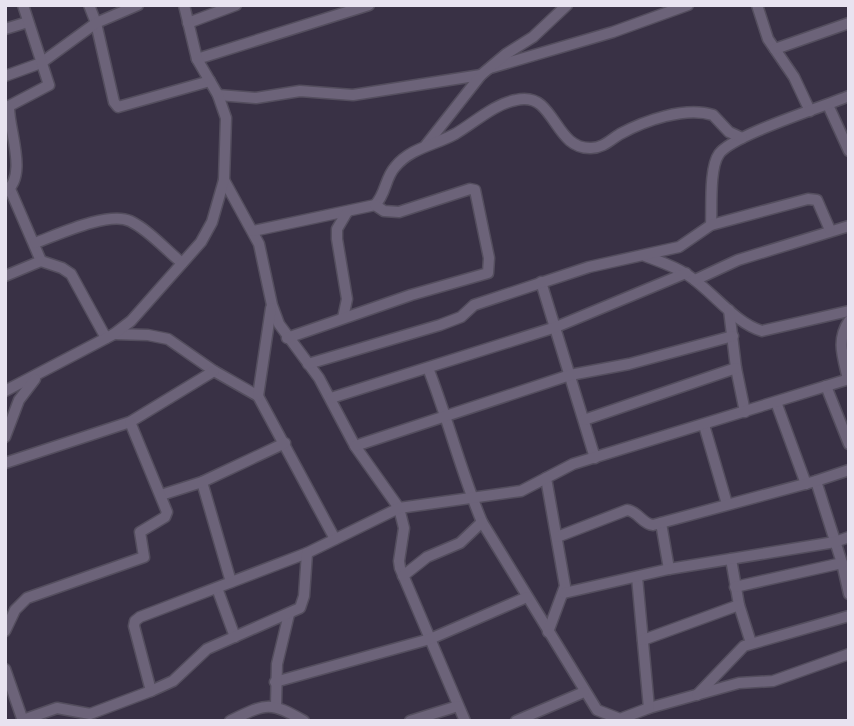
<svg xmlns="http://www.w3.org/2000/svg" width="854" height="726" viewBox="0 0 854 726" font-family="Montserrat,sans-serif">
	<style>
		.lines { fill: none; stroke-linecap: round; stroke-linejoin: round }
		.minor-casing { stroke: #544e5e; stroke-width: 13 }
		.minor { stroke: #6c6379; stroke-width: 10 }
	</style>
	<rect width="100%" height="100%" fill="#393145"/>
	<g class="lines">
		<!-- minor casing -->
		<g class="minor-casing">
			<g id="minor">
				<polyline points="89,5 96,23 114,102 118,107 210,81"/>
				<polyline points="757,5 768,39 794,77 810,111"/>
				<polyline points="188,23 236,5"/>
				<polyline points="5,29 28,22"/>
				<polyline points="775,49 849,23"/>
				<polyline points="197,59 369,5"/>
				<polyline points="490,68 613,32 688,5"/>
				<polyline points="5,76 41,63 96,23 138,5"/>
				<polyline points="218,95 256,98 300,91 353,95 481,75"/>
				<polyline points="828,105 849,151"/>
				<polyline points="426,145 481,75 506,54 533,37 567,5"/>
				<polyline points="224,180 259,244 272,305 279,324 319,378 355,446 399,508 404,528 399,561 400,568 465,721"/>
				<polyline points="10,189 41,261"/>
				<path d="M5 192C29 176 8 129 9 106L49 85 23 5"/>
				<path d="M711 225C712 208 709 168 719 154 732 135 823 107 849 96"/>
				<path d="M253 231 375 205C386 194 385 178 395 167 410 148 435 145 455 134 474 123 494 104 516 100 525 98 534 99 541 105 558 120 564 149 591 148 603 148 610 140 620 134 644 121 685 106 713 115L729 132 742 138"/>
				<path d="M35 243C57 235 108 211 130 221 149 230 166 250 182 263"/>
				<path d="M645 256C658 261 674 266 686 274 711 289 734 323 762 331L849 311"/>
				<polyline points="5,276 41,261 62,268 71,274 106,338"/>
				<polyline points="695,280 738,260 849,226"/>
				<polyline points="541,282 595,458"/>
				<polyline points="729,310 736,368 745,412"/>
				<polyline points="343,318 347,299 337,239 337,229 347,212"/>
				<polyline points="114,334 148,335 168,339 214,371 258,396 335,539"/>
				<polyline points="287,338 411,295 488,273 489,258 475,190 470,189 399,212 384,211 375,205"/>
				<polyline points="308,364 440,325 461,317 474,305 589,267 679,247 711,225 808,199 817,200 830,230"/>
				<path d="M428 368C448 419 461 472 482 522L597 710 620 719 649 708 739 683 773 681 849 654"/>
				<path d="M848 379C843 357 836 340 849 321"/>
				<polyline points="826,386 849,444"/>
				<polyline points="5,391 114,334 131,321 201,242 212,222 224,180 226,118 218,95 197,59 184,5"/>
				<polyline points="258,396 271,308"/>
				<polyline points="331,398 556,327 686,273"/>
				<polyline points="776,402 806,484"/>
				<polyline points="584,420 736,368"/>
				<polyline points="704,425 727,504"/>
				<polyline points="5,437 19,400 35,379"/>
				<polyline points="355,446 570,375 629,364 733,336"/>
				<polyline points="5,463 130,422 214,371"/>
				<polyline points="546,478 565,586 548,632"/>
				<polyline points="816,481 842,563 849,594"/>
				<polyline points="202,482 231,582"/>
				<polyline points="161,495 202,482 285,443"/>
				<polyline points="661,523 669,569"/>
				<path d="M557 537 627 510C638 511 642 524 653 525L816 481 849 470"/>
				<polyline points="731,559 739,605 751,643"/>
				<polyline points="403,576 427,557 460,543 482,522"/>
				<polyline points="637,577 649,708"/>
				<polyline points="735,587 842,563"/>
				<polyline points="217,588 235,637"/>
				<polyline points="564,593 669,569 835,542 849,537"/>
				<polyline points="5,631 15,610 27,598 144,557 140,532 165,517 167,512 130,422"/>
				<polyline points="643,640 739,605"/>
				<polyline points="5,669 23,721"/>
				<polyline points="275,682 430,639 527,597"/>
				<polyline points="151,691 134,626 135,621 140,617 307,553 399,508 521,491 573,464 849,379"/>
				<polyline points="697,695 744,646 849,616"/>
				<polyline points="276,705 277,664 289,614"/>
				<polyline points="23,720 57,708 90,714 151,691 173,681 207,649 300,608 304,596 307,553"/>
				<path d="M230 721C267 703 269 701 304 721"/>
				<polyline points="410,721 458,706"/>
				<polyline points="516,721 584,692"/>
			</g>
		</g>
		<!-- minor -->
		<use href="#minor" class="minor"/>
	</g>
	<!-- border -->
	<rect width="854" height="726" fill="none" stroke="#e8e3f0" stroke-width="14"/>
</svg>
